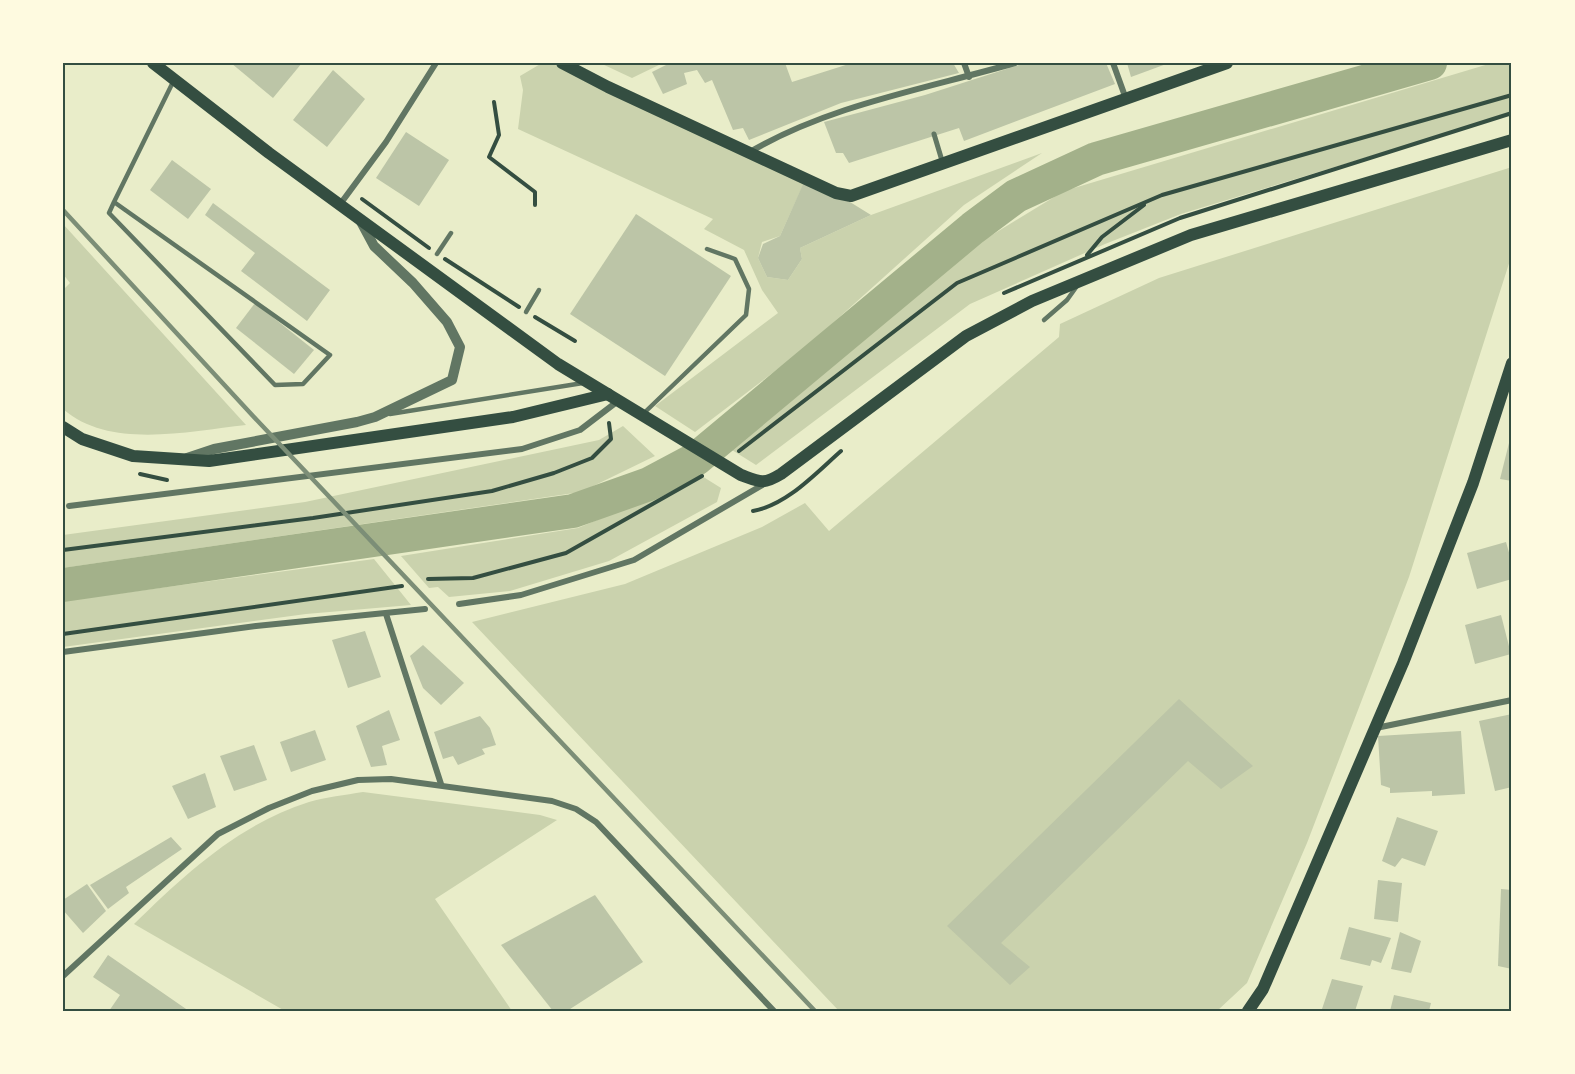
<svg xmlns="http://www.w3.org/2000/svg" width="1575" height="1074" viewBox="0 0 1575 1074" font-family="Lato,sans-serif">
	<style>
		.green { fill: #cad2ad }
		.lines { fill: none; stroke-linecap: round; stroke-linejoin: round }
		.river { stroke: #a3b18a; stroke-width: 34 }
		.building { fill: #bcc5a7 }
		.path { stroke: #344e41; stroke-width: 4 }
		.service { stroke: #617663; stroke-width: 4.5 }
		.pedestrian { stroke: #617663; stroke-width: 5 }
		.minor { stroke: #617663; stroke-width: 6 }
		.tertiary { stroke: #617663; stroke-width: 10 }
		.secondary { stroke: #344e41; stroke-width: 12 }
		.rail { stroke: #7c8e77; stroke-width: 4.5 }
		.neatline { fill: none; stroke: #344e41; stroke-width: 2 }
	</style>
	<rect width="100%" height="100%" fill="#e9edc9"/>
	<!-- green -->
	<g class="green">
		<polygon points="542,63 551,63 804,183 780,236 762,242 758,258 767,277 788,280 802,259 800,248 871,215 1042,153 964,205 804,349 695,432 655,406 778,313 762,290 744,250 704,229 713,219 518,129 523,90 520,76"/>
		<polygon points="600,63 663,63 632,78"/>
		<polygon points="1492,63 1512,63 1512,113 1181,214 1105,244 970,304 756,465 732,450 974,246 1064,191"/>
		<polygon points="1512,167 1512,254 1409,577 1307,843 1247,983 1217,1011 839,1011 472,622 625,584 762,527 805,503 829,531 1059,337 1060,324 1159,278"/>
		<path d="M63 224 246 425C189 431 110 450 63 409V290L70 283 63 274Z"/>
		<polygon points="623,426 655,456 581,492 63,568 63,535 305,502 599,440"/>
		<polygon points="697,473 721,488 717,502 609,561 510,591 449,597 438,587 429,588 401,556 578,528 664,492"/>
		<polygon points="374,559 411,605 306,614 63,647 63,601"/>
		<path d="M363 792 540 815 557 820 435 899 512 1011H285L134 924C185 874 239 824 309 802 326 797 345 795 363 792Z"/>
	</g>
	<g class="lines">
		<!-- river -->
		<polyline class="river" points="63,585 573,511 649,484 696,459 973,228 1016,196 1096,159 1430,63"/>
	</g>
	<!-- building -->
	<g class="building">
		<polygon points="231,63 302,63 273,98"/>
		<polygon points="670,63 785,63 792,82 852,63 953,63 959,73 841,103 749,140 743,128 733,130 712,80 705,83 697,70 684,73 687,84 663,94 652,72"/>
		<polygon points="1025,63 1106,63 1115,84 964,141 959,128 849,163 843,153 836,153 824,122 925,95"/>
		<polygon points="1127,63 1169,63 1131,77"/>
		<polygon points="333,70 365,99 327,147 293,120"/>
		<polygon points="406,132 449,160 419,206 376,178"/>
		<polygon points="172,160 211,189 188,219 150,190"/>
		<polygon points="804,182 850,202 871,215 800,248 802,259 788,280 767,277 758,258 763,244 780,236"/>
		<polygon points="213,203 330,290 307,321 241,271 255,253 205,215"/>
		<polygon points="636,214 731,276 665,376 570,314"/>
		<polygon points="255,303 314,350 294,374 236,328"/>
		<polygon points="1511,435 1512,435 1512,481 1500,479"/>
		<polygon points="1506,542 1512,563 1512,579 1477,589 1467,553"/>
		<polygon points="1501,615 1511,654 1475,664 1465,625"/>
		<polygon points="365,631 381,677 348,688 332,640"/>
		<polygon points="423,645 464,683 441,705 423,688 410,656"/>
		<polygon points="1179,699 1253,766 1221,789 1188,761 1001,943 1030,967 1010,985 947,926"/>
		<polygon points="389,710 400,740 382,746 387,765 371,767 356,726"/>
		<polygon points="1512,714 1512,787 1495,791 1479,721"/>
		<polygon points="480,716 490,728 496,745 482,749 485,754 458,765 453,756 443,759 434,732"/>
		<polygon points="315,730 326,760 291,772 280,742"/>
		<polygon points="1461,731 1465,794 1432,796 1432,791 1390,793 1390,788 1381,785 1378,736"/>
		<polygon points="254,745 267,780 234,791 220,756"/>
		<polygon points="205,773 216,807 188,819 172,786"/>
		<polygon points="1397,817 1438,831 1425,866 1402,858 1395,867 1382,861"/>
		<polygon points="171,837 182,849 126,887 129,893 108,909 90,885"/>
		<polygon points="1378,880 1402,883 1398,922 1374,919"/>
		<polygon points="87,884 106,911 83,933 63,910 63,900"/>
		<polygon points="1501,889 1512,890 1512,969 1498,966"/>
		<polygon points="595,895 643,962 567,1011 553,1011 501,945"/>
		<polygon points="1349,927 1391,938 1381,963 1372,960 1370,966 1340,959"/>
		<polygon points="1400,932 1421,941 1411,973 1391,969"/>
		<polygon points="108,955 189,1011 109,1011 120,995 93,977"/>
		<polygon points="1332,979 1363,986 1355,1011 1322,1009"/>
		<polygon points="1394,995 1431,1003 1429,1011 1390,1011"/>
	</g>
	<g class="lines">
		<!-- path -->
		<g class="path">
			<polyline points="494,102 499,135 489,157 535,192 535,205"/>
			<polyline points="362,199 429,248"/>
			<polyline points="1087,255 1102,237 1144,205"/>
			<polyline points="445,259 519,307"/>
			<polyline points="1004,293 1180,218 1512,113"/>
			<polyline points="535,317 575,341"/>
			<polyline points="739,451 957,283 1162,195 1512,95"/>
			<polyline points="140,474 167,480"/>
			<path d="M753 511C787 505 816 473 841 451"/>
			<polyline points="63,550 313,518 492,491 554,473 592,458 611,439 609,423"/>
			<polyline points="428,579 473,578 566,553 702,476"/>
			<polyline points="63,634 402,586"/>
		</g>
		<!-- service -->
		<g class="service">
			<polyline points="114,202 109,213 275,385 303,384 330,355 114,202 173,82"/>
			<polyline points="437,254 451,233"/>
			<polyline points="526,312 539,290"/>
			<polyline points="1044,320 1067,300 1077,286"/>
			<polyline points="644,413 746,315 749,289 735,259 707,249"/>
			<polyline points="390,414 583,383"/>
		</g>
		<!-- pedestrian -->
		<polyline class="pedestrian" points="934,134 943,164"/>
		<!-- minor -->
		<g class="minor">
			<polyline points="964,63 969,77"/>
			<polyline points="1113,63 1126,99"/>
			<path d="M748 153C829 105 925 89 1015 63"/>
			<polyline points="341,203 386,142 436,63"/>
			<polyline points="69,506 522,449 580,430 618,401"/>
			<polyline points="459,604 521,595 634,560 764,484"/>
			<polyline points="386,614 441,784"/>
			<polyline points="63,652 256,626 425,609"/>
			<polyline points="1376,728 1512,700"/>
			<polyline points="63,976 218,834 269,808 312,791 358,780 391,779 552,801 576,809 596,822 774,1011"/>
		</g>
		<!-- tertiary -->
		<polyline class="tertiary" points="187,458 214,449 357,422 375,417 452,380 460,347 447,322 413,283 374,246 360,220"/>
		<!-- secondary -->
		<g class="secondary">
			<path d="M153 63 269 153 558 364 741 475C760 482 763 485 781 474L966 336 1032 301 1191 235 1512 140"/>
			<polyline points="562,63 608,87 836,193 851,196 1227,63"/>
			<polyline points="63,427 82,439 133,456 209,461 513,417 608,394"/>
			<polyline points="1248,1011 1263,989 1403,663 1473,483 1512,363"/>
		</g>
		<!-- rail -->
		<polyline class="rail" points="63,210 253,416 815,1011"/>
	</g>
	<!-- border -->
	<rect width="1575" height="1074" fill="none" stroke="#fefae0" stroke-width="129"/>
	<rect x="64" y="64" width="1446" height="946" class="neatline"/>
</svg>
